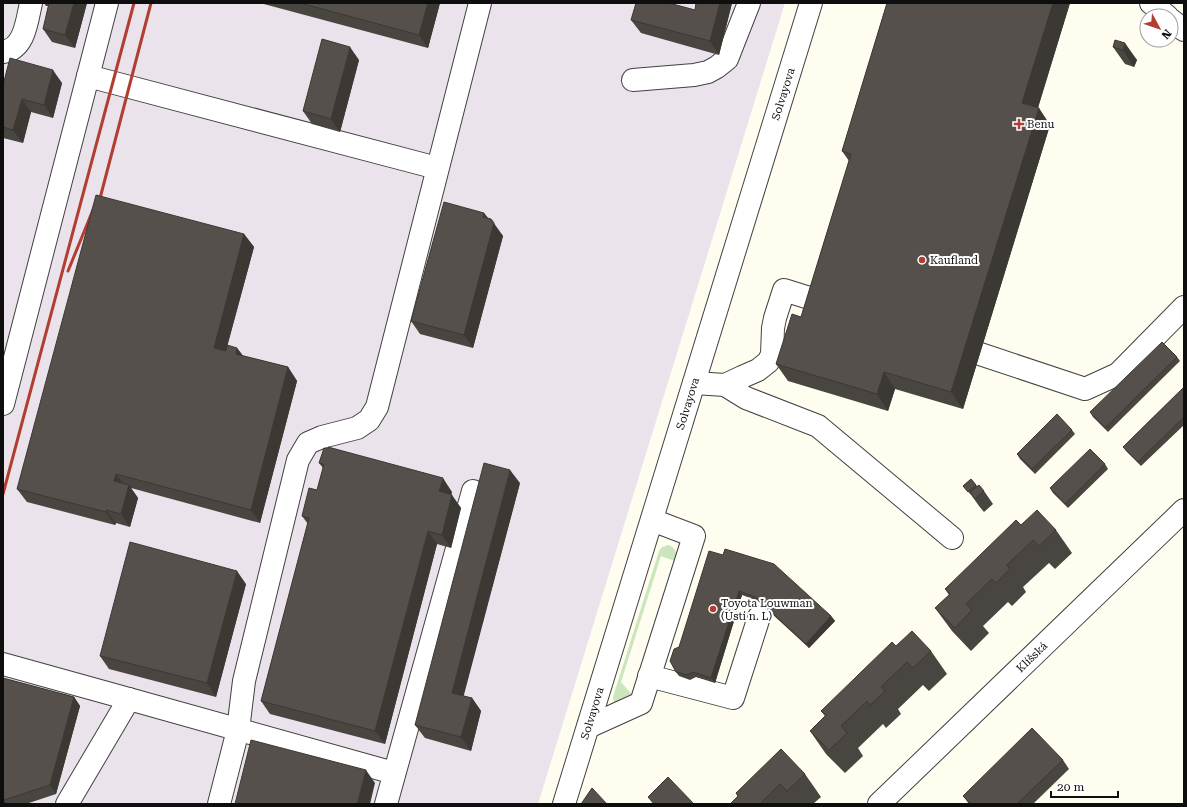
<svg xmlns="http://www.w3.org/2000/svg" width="1187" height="807" viewBox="0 0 1187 807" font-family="'Roboto Serif',serif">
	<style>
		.industrial { fill: #ebe3eb }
		.green { fill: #cbe5bc }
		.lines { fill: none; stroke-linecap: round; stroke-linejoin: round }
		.minor-casing { stroke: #414141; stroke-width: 24 }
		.minor { stroke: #fff; stroke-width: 22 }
		.rail { stroke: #b23d31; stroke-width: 3 }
		.wall { fill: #494540 }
		.shaded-wall { fill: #3c3834 }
		.building { fill: #55504b; stroke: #3c3834 }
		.poi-dot { fill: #b23d31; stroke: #fff; stroke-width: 1.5 }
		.labels { text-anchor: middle; stroke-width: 4; stroke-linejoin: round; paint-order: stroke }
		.street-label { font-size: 11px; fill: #0e0e0e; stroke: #fff }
		.poi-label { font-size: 11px; fill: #0e0e0e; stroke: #fff; text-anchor: start }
	</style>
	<rect width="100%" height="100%" fill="#fefdef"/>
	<!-- industrial -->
	<polygon class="industrial" points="3,3 785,3 538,804 3,804"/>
	<!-- green -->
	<path class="green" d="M669 545C676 549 678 553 675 561L661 556 621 682 633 696 614 706 613 697 659 551 662 547Z"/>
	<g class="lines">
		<!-- minor casing -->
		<g class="minor-casing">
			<g id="minor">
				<polyline points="1151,3 1167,16"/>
				<polyline points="1171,20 1184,30"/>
				<path d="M3 52C25 49 27 20 31 3"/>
				<polyline points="88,76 437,168"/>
				<polyline points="633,80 694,75 708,72 717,67 727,59 749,3"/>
				<polyline points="980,354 1085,389 1118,374 1184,307"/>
				<polyline points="694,383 725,385 746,398 818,426 952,538"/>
				<polyline points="725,385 742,377 758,370 768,362 772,355 773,328 775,318 784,290 822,302"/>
				<polyline points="3,404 107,3"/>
				<polyline points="3,664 129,699 67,804"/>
				<polyline points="649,676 733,698 759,617"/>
				<polyline points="129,699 394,773"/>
				<polyline points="588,727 641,703 694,536 652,520"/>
				<polyline points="219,804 238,730 244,681 298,460 308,443 322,437 357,428 369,420 377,407 480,3"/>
				<polyline points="386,804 473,491"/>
				<path id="s1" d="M564 804 811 3"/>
				<path id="s2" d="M879 804 1184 510"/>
			</g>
		</g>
		<!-- minor -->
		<use href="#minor" class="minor"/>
		<!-- rail -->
		<g class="rail">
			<polyline points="98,206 151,3"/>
			<polyline points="68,271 95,205"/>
			<polyline points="3,494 134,3"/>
		</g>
	</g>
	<!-- wall -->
	<g class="wall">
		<polygon points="44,3 87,3 75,48 52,42 43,29 49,6 46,6"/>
		<polygon points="260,3 440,3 428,48"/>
		<polygon points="696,3 732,3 719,55 641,33 631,20 695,10"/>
		<polygon points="887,3 1070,3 1038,108 1050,125 963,409 895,389 888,411 788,381 776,364 801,317 849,161 842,151"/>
		<polygon points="1115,40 1137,60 1134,67 1125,64 1113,47"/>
		<polygon points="359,60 340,132 312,124 303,111"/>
		<polygon points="62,83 53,118 31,112 23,143 3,138 3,85"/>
		<polygon points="484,213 503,236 473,348 420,334 411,321"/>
		<polygon points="244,234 254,247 226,351 237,348 243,356 288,367 297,381 260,523 131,488 138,498 130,527 116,523 115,525 27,502 17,489"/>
		<polygon points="1177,357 1180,361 1108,432 1093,417 1090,412"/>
		<polygon points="1184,387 1184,425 1141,466 1126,451 1123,447"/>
		<polygon points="1072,430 1075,434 1035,474 1020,459 1017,454"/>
		<polygon points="319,463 452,492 451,495 461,508 451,548 437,544 385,744 270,714 261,701 308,524 302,516 317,490 323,468"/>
		<polygon points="1105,464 1108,469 1068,508 1053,493 1050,488"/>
		<polygon points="971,479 977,486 984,491 993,504 984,512 979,506 972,496 963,486"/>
		<polygon points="520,483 463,696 472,698 481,711 471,751 425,738 415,725"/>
		<polygon points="1021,525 1056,530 1072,553 1055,569 1049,563 1023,587 1026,592 1012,606 1008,602 983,626 989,633 971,651 952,631 935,608 949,595 945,589"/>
		<polygon points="723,555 831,616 835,621 809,648 758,601 742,595 715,683 696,677 690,680 679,676 676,672 679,647"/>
		<polygon points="246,584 216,697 109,669 100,656"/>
		<polygon points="896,646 931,651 947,674 929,691 923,685 898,709 901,714 886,728 883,724 858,748 863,756 845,773 826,754 810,731 825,716 821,711"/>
		<polygon points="3,678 74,697 80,706 56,794 26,804 3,804"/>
		<polygon points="1063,760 1069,769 1033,804 969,804 963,796"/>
		<polygon points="805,774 821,797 813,804 730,804 738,796 736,793"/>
	</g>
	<!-- shaded-wall -->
	<g class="shaded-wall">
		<polygon points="74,3 87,3 75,48 65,35"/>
		<polygon points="428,3 440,3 428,48 419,35"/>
		<polygon points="720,3 732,3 719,55 710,41"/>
		<polygon points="1053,3 1070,3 1034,120 1022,103"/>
		<polygon points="1125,43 1137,60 1134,67 1123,50"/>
		<polygon points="350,47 359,60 340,132 331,119"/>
		<polygon points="53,70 62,83 53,118 44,105"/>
		<polygon points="22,99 31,112 23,143 13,130"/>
		<polygon points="1039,108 1050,125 963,409 951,392"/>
		<polygon points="484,213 493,226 491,219 503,236 473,348 464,335"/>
		<polygon points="244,234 254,247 223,361 214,348"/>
		<polygon points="237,348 247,361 236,354"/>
		<polygon points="288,367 297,381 260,523 251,510"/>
		<polygon points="884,372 895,389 888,411 877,394"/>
		<polygon points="510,470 520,483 461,706 452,693"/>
		<polygon points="116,474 126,487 114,481"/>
		<polygon points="443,478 452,492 448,505 439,491"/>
		<polygon points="129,485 138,498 130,527 121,514"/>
		<polygon points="452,495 461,508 451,548 442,535"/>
		<polygon points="106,510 116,523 115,525 106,512"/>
		<polygon points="428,531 437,544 385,744 375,731"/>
		<polygon points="237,571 246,584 216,697 207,683"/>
		<polygon points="739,591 742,595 715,683 711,678"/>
		<polygon points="831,616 835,621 809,648 806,644"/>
		<polygon points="74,697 80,706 56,794 50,785"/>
		<polygon points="472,698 481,711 471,751 461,737"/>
		<polygon points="366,770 375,783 370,804 357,804"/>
		<polygon points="4,800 7,804 3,804"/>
	</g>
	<!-- building -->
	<g class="building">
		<polygon points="49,3 74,3 65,35 43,29"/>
		<polygon points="300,3 428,3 419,35"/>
		<polygon points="636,3 669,3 695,10 696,3 720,3 710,41 631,20"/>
		<polygon points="887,3 1053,3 1022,103 1039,108 951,392 884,372 877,394 776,364 792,314 801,317 851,154 842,151"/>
		<polygon points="322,39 350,47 331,119 303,111"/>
		<polygon points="1115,40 1125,43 1123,50 1113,47"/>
		<polygon points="10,58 53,70 44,105 22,99 13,130 3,127 3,85"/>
		<polygon points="96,195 244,234 214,348 226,351 227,345 237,348 236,354 288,367 251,510 116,474 114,481 129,485 121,514 106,510 106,512 17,489"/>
		<polygon points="444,202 484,213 483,217 491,219 494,223 464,335 411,321"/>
		<polygon points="1162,342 1177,357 1105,428 1090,412"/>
		<polygon points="1184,387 1184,417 1138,462 1123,447"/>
		<polygon points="1057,414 1072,430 1032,469 1017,454"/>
		<polygon points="328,447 443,478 439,491 452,495 442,535 428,531 375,731 261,701 309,518 302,516 309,488 317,490 324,464 319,463 324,448 328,449"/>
		<polygon points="1090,449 1105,464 1065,504 1050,488"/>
		<polygon points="484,463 510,470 452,693 472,698 461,737 415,725"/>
		<polygon points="971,479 976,485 968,492 963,486"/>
		<polygon points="979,485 984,491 975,499 970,492"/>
		<polygon points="1037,510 1056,530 1039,546 1033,540 1007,565 1010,569 996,583 992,579 966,604 972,610 955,628 935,608 950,594 945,589 1016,520 1021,525"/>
		<polygon points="130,542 237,571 207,683 100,656"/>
		<polygon points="725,549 774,564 831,616 806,644 755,597 739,591 711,678 693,672 687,675 676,672 670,661 674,649 679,647 709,551 723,555"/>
		<polygon points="912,631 931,651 913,668 907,662 881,687 885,691 870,705 867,701 841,726 847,733 829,750 810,731 826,715 821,711 892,642 896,646"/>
		<polygon points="3,678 74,697 50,785 4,800 3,804"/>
		<polygon points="1032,728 1063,760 1017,804 971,804 963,796"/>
		<polygon points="251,740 366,770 357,804 235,804"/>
		<polygon points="781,749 805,774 787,791 780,784 760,804 730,804 738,796 736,793"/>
		<polygon points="668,777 694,804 654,804 648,797"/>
		<polygon points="592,788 607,804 581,804"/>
	</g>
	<!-- markers -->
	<g class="poi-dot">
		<path d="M1017 118h4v4h4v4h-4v4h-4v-4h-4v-4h4z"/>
		<circle cx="922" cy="260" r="4"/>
		<circle cx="713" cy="609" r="4"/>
	</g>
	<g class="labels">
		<!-- street labels -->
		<g class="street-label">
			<text dy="4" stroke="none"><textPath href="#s1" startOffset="743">Solvayova</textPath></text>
			<text dy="4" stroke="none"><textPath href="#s1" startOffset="419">Solvayova</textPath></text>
			<text dy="4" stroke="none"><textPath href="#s2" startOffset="212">Klíšská</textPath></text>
			<text dy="4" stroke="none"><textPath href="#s1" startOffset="95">Solvayova</textPath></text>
		</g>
		<!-- poi labels -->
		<g class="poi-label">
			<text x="1027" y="128">Benu</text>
			<text x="930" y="264">Kaufland</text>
			<text x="721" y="607">Toyota Louwman<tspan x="721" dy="13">(Ústí n. L)</tspan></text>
		</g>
	</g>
	<!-- border -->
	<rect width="1187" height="807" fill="none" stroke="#0e0e0e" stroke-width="8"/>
	<!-- north arrow -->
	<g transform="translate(1159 28) rotate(130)"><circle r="19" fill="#ffffff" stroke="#9f9f9f"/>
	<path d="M0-3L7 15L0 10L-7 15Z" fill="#b23d31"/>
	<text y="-6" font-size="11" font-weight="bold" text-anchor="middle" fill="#0e0e0e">N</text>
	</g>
	<!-- scale -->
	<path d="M1051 791v6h67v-6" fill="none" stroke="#0e0e0e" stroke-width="2"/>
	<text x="1057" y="791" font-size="12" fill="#0e0e0e" stroke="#ffffff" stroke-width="3" paint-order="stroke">20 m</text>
</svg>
